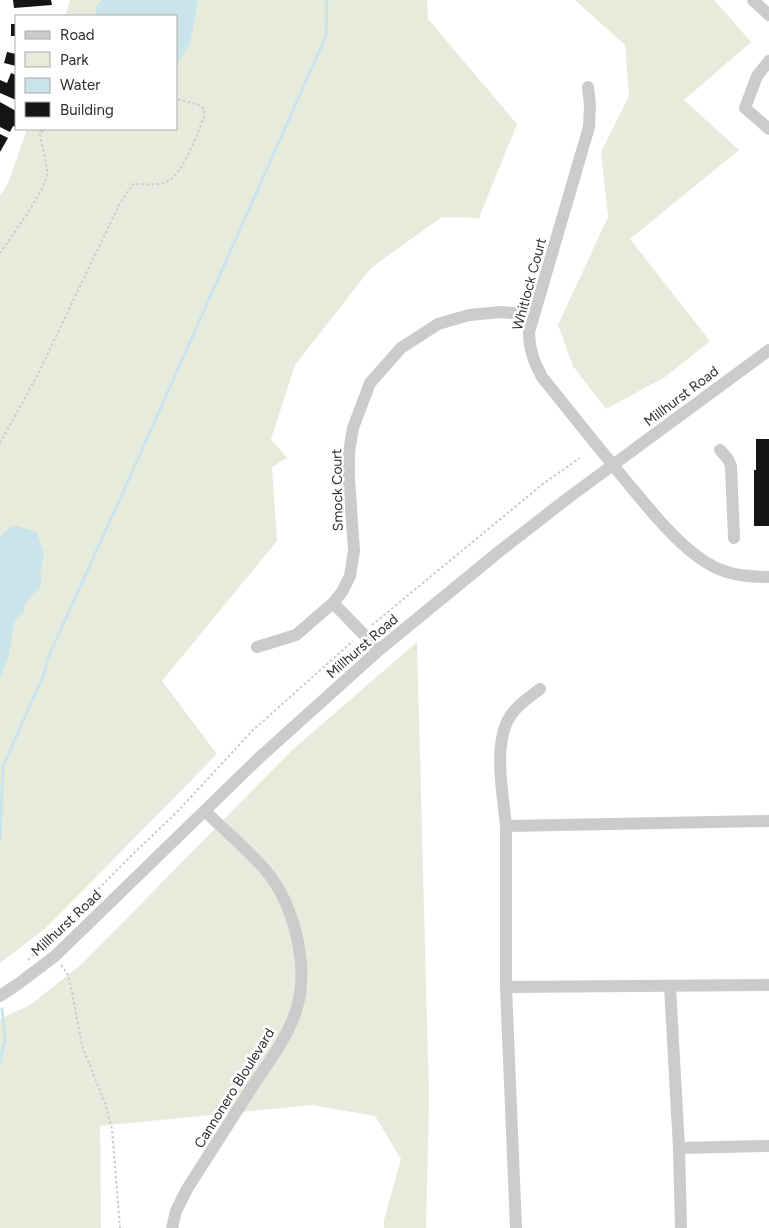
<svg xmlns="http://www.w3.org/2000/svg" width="769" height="1228" viewBox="0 0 769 1228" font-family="Figtree,sans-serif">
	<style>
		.green { fill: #e7ebdc }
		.water { fill: #c9e4eb }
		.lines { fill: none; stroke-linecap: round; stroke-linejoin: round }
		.stream { stroke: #c9e4eb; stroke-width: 3 }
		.building { fill: #151515 }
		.path { stroke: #cbcbcb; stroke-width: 2; stroke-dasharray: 2.5 2.5; stroke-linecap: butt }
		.minor { stroke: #cbcbcb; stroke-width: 12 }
		.labels { text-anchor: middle; stroke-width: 5; stroke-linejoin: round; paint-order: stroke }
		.street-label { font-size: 14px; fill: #2e2e2e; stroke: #fff }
	</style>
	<rect width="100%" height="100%" fill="#fff"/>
	<!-- green -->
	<g class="green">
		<polygon points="70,0 427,0 428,19 517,124 479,218 442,217 371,268 295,365 271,439 287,458 272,467 277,541 162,681 217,754 46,928 0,963 0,196 9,181 27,129 176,129 176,16 65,16"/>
		<polygon points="575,0 714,0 751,42 684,100 739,150 630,239 710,341 665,377 606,409 573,366 558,325 608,217 601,152 629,96 625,45"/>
		<polygon points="417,642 429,1098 426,1228 384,1228 384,1220 401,1159 375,1116 312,1105 100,1126 101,1228 0,1228 0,1019 30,1005 82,964 291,751"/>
	</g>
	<!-- water -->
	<g class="water">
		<polygon points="102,0 198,0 190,44 176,65 176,16 96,16 96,7"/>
		<path d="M17 526 37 532 44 554 40 576 42 581 40 588C31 595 24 601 24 613L15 619 8 658 0 678V537L9 528Z"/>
	</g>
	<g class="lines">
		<!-- stream -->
		<g class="stream">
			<polyline points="0,840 3,766 44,674 47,660 142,450 326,36 327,0"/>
			<polyline points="0,1063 5,1038 2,1009"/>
		</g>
	</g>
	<!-- building -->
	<g class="building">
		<polygon points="13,0 51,0 52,5 14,8"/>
		<rect x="11" y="24" width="5" height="12"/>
		<polygon points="7,52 16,54 16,66 4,63"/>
		<polygon points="11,73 16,75 16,100 0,93 0,80 7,83"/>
		<polygon points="0,102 16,111 16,127 13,126 10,132 0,127"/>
		<polygon points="0,134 8,138 0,152"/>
		<polygon points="756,439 769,439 769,526 754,526 754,470 756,470"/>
	</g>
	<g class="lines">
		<!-- path -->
		<g class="path">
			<path d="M0 253C10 238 47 189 47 173 47 163 42 146 40 135L43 129"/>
			<path d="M0 443 38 374 119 205 133 184C144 184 158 186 168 181 183 174 198 132 204 117V109L197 104 176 99"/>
			<polyline points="372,625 544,483 580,458"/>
			<polyline points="28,960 132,855 177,812 252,731 353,641"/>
			<polyline points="61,965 67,973 71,986 82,1046 105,1103 112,1129 120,1228"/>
		</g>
		<!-- minor -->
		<g class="minor">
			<polyline points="753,0 769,15"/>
			<polyline points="769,61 757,76 745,108 769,129"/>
			<path d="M588 87 590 105 589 127 529 332C529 349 534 362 542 377 570 412 598 447 626 481 650 510 688 559 724 571 738 576 754 577 769 577"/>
			<polyline points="720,450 728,459 731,466 734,538"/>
			<polyline points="333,603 379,650"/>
			<polyline points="257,647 296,635 333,603 342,592 350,576 354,551 349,479 349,452 353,428 370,383 401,348 438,324 469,315 501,312 534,315"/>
			<path d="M506 826C503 794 492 742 511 715 518 704 530 697 540 689"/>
			<polyline points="506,987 769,985"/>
			<polyline points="670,987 679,1148 681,1228"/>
			<polyline points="0,996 18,984 55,956 259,758 379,650 501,550 568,498 769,350"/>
			<polyline points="679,1148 769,1146"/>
			<path d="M172 1228 176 1211 187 1189C209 1154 232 1119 254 1084 271 1059 290 1034 298 1004 308 963 294 905 267 872 249 850 225 831 205 811"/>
			<polyline points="516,1228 506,987 506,826 769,821"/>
		</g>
	</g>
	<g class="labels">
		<!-- street labels -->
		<g class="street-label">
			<text transform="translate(529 284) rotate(-75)" y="5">Whitlock Court</text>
			<text transform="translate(681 396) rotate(-37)" y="5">Millhurst Road</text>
			<text transform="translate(337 490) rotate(-91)" y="5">Smock Court</text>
			<text transform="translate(362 646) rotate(-41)" y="5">Millhurst Road</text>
			<text transform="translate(66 923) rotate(-43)" y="5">Millhurst Road</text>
			<text transform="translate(234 1088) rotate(-58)" y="5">Cannonero Bloulevard</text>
		</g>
	</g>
	<!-- legend -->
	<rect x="15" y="15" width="162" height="115" fill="#ffffff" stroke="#ababab"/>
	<rect x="25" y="31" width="25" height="8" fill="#cbcbcb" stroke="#ababab"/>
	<text x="60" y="40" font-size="15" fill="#2e2e2e">Road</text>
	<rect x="25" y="52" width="25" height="15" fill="#e7ebdc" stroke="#ababab"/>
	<text x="60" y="65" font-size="15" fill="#2e2e2e">Park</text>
	<rect x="25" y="78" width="25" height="15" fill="#c9e4eb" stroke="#ababab"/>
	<text x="60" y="90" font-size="15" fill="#2e2e2e">Water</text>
	<rect x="25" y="102" width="25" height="15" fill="#151515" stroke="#ababab"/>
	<text x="60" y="115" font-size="15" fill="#2e2e2e">Building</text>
</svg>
